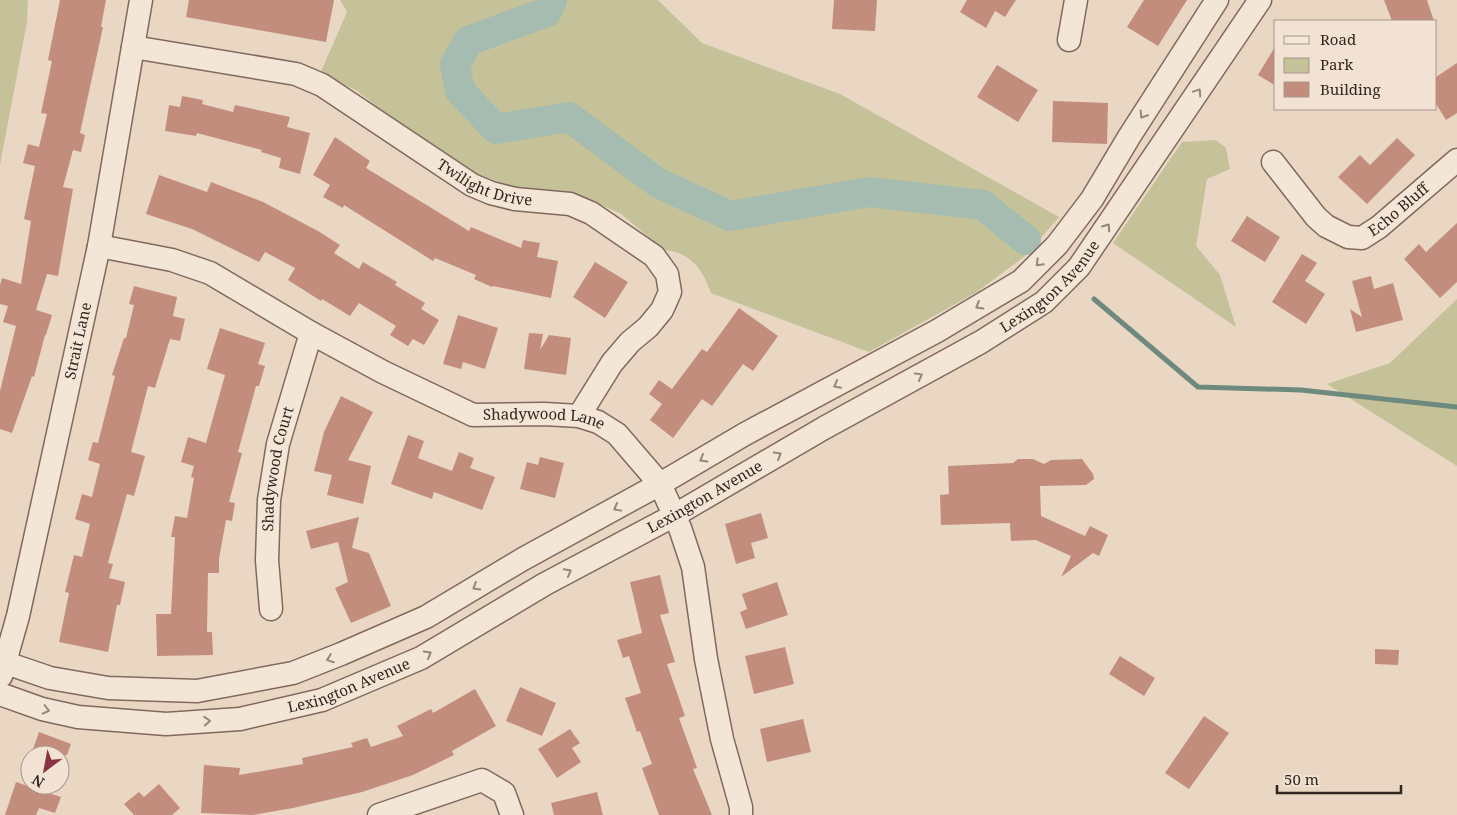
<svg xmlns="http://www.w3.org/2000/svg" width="1457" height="815" viewBox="0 0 1457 815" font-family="'Noto Serif',serif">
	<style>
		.green { fill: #c5c29a }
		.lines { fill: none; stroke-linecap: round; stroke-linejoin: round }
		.stream { stroke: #6e897d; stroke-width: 5 }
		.river { stroke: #a6bcb1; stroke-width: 30 }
		.building { fill: #c38d7e }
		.minor-casing { stroke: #81695d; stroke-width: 25 }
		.minor { stroke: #f4e6d7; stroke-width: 22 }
		.oneway { stroke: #94867b }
		.labels { text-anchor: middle; stroke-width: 4.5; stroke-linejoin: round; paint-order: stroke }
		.street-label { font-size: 15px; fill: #33251f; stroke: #f1e2d3 }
	</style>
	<rect width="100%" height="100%" fill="#e9d7c4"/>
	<!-- green -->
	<g class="green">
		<polygon points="0,0 28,0 27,22 0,165"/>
		<path d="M340 0H658L702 43 840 94 1059 217 1025 256 977 292 869 352 711 293C703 270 691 252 664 250L621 214 597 203 559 193 516 187 471 173 425 145 356 90 320 74 347 12Z"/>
		<polygon points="1216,140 1226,148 1230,169 1207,179 1196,246 1220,275 1236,327 1113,243 1182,142"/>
		<polygon points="1457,299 1457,466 1327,384 1390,363"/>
	</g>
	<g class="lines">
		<!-- stream -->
		<polyline class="stream" points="1094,299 1198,387 1301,390 1457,407"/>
		<!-- river -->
		<polyline class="river" points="552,0 547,12 468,41 455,65 460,91 496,129 569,117 658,183 730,216 869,192 983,205 1026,240"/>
	</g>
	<!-- building -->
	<g class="building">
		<polygon points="60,0 106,0 101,27 103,27 80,133 85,135 81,152 73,150 63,187 73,189 58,276 47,274 36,310 52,315 46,335 45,335 34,377 32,376 12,433 0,429 0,391 16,326 3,322 8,306 0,304 0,285 2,278 21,284 31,221 24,219 35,166 23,163 28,144 39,147 47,114 41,113 52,61 48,60"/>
		<polygon points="189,0 334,0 326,42 186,17"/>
		<polygon points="834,0 877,0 875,31 832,29"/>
		<polygon points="967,0 1016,0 1005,17 995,11 986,28 960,12"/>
		<polygon points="1144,0 1187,0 1158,46 1127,27"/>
		<polygon points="1384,0 1427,0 1434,21 1392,21"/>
		<polygon points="1276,45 1276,86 1258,75"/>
		<polygon points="1457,63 1457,113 1446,120 1436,104 1436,77"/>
		<polygon points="997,65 1038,90 1018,122 977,97"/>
		<polygon points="182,96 203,100 202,104 233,112 235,105 290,117 287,127 310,133 300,174 279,168 281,158 261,152 262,150 197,133 196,136 165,131 169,105 180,107"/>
		<polygon points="1053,101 1108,103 1107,144 1052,142"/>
		<polygon points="335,137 370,161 366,168 469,231 471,227 521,248 523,240 540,243 537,257 558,261 551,298 493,286 492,287 474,279 476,275 435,258 433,261 344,205 343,208 323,197 330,185 313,175"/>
		<polygon points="1397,138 1415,155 1367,204 1338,177 1360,155 1370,165"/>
		<polygon points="159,175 207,192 211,182 263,202 318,231 340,245 334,253 359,269 363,262 397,282 395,285 425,303 421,309 439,320 424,345 413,339 408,346 390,335 396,326 359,303 350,316 322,299 321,301 288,280 295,268 265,252 259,262 192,229 146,214"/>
		<polygon points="1247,216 1280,237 1265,262 1231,241"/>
		<polygon points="1457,223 1457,282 1440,298 1404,259 1419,244 1426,252"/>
		<polygon points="1302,254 1317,263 1305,281 1325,294 1306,324 1272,302"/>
		<polygon points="595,262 628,282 605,318 573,297"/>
		<polygon points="1371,276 1374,289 1393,283 1403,320 1356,332 1350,309 1362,317 1352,281"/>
		<polygon points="134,286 177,297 173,316 185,319 180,341 170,339 155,388 148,386 131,452 145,456 134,496 127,494 108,563 113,564 109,578 125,582 120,605 117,605 108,652 59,642 69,593 65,592 74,555 82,557 90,524 75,519 82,494 92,497 100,464 88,460 93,442 98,443 115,376 112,375 124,338 126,338 134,305 129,304"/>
		<polygon points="739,308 778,336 753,371 743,364 712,406 702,399 673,438 650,420 662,404 649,394 659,380 672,389 702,349 707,352"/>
		<polygon points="458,315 498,328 485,369 463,362 461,369 443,364"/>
		<polygon points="220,328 265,343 258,364 265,366 259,386 256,386 238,452 242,453 229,502 235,503 232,521 226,520 219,559 219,573 208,573 207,632 212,632 213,655 157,656 156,614 171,614 175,537 171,537 175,516 187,518 194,478 191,477 194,466 181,462 188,437 206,443 225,375 207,369"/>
		<polygon points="529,333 543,334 540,350 549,335 571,338 566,375 524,369"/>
		<polygon points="341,396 373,412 348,460 371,466 363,504 327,495 332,475 314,471 324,432"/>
		<polygon points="408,435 424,441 418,458 452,471 459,452 474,458 470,468 495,477 482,510 434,492 432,499 391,484"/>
		<polygon points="540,457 564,463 555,498 520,489 527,462 538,465"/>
		<polygon points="1018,459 1033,459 1044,464 1051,460 1082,459 1093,474 1094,479 1086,485 1040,486 1041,516 1085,536 1090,526 1108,535 1099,556 1093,553 1061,577 1071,556 1036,540 1011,541 1010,523 941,525 940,495 949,494 948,466 1013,463"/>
		<polygon points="761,513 768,538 751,543 755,558 736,564 725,524"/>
		<polygon points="359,517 352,548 369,553 391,606 351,623 335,588 348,582 338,542 311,549 306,531"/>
		<polygon points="660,575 669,613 660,615 675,662 667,664 685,716 679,718 697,768 693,769 712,815 659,815 642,768 652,764 640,731 637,732 625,698 641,693 629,656 623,658 617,640 642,633 630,582"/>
		<polygon points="777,582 788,615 746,629 740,612 747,609 742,594"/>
		<polygon points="785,647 794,684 754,694 745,656"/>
		<polygon points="1375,649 1399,650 1398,665 1375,664"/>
		<polygon points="1120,656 1155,678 1144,696 1109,674"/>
		<polygon points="520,687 556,703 542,736 506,721"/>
		<polygon points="475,689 496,726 452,751 454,755 413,775 362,792 293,808 253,815 201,813 204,765 240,768 239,775 303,764 302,758 353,747 351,743 367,738 371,747 403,736 397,726 431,709 433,713"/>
		<polygon points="1204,716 1229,733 1189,789 1165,773"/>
		<polygon points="803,719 811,752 767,762 760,729"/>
		<polygon points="570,729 580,743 572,748 581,762 557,778 538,749"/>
		<polygon points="39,732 71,744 67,755 31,755"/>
		<polygon points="16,782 61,797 55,813 39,808 36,815 5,815"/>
		<polygon points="159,784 180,808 172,815 134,815 124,804 139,792 144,797"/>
		<polygon points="597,792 603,815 554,815 551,803"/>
	</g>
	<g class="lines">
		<!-- minor casing -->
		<g class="minor-casing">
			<g id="minor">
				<polyline points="1069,40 1076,0"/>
				<path id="s1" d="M133 47 296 74 322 85 472 185 491 193 515 199 570 204 591 213 654 256 667 274 670 292 662 310 648 327 630 342 612 363 579 416"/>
				<path id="s2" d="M1273 162 1316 217 1326 226 1348 237 1362 238 1379 227 1457 160"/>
				<path id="s3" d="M99 246 172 260 210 273 311 333 383 372 473 415 544 414 579 416 598 422 617 434 660 484 680 528 693 567 706 659 722 739 741 807V815"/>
				<path id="s4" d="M271 609 267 560 269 500 278 444 311 333"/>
				<polyline points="0,661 50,678 108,688 197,691 293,673 341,654 426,617 523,559 660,484 745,434 937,331 1021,281 1057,245 1092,199 1129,137 1217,0"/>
				<path id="s5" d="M1 676 18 616 99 246 141 0"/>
				<path id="s6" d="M0 694 42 709 78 717 166 724 240 719 322 700 421 658 545 584 675 515 824 428 981 342 1044 302 1079 267 1260 0"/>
				<polyline points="379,815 482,780 504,793 512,815"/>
			</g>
		</g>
		<!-- minor -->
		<use href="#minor" class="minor"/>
	</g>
	<!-- one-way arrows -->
	<defs><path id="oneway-chevron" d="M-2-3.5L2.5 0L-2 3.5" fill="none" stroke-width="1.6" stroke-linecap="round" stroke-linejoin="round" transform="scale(1.25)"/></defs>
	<g class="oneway">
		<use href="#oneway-chevron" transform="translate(1198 92) rotate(-56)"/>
		<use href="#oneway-chevron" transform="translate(1143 115) rotate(122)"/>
		<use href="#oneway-chevron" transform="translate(1107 227) rotate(-55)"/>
		<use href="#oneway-chevron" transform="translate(1039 263) rotate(135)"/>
		<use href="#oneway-chevron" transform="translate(979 306) rotate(149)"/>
		<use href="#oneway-chevron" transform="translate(919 376) rotate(-29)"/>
		<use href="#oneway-chevron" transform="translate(837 385) rotate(152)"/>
		<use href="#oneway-chevron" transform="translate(778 455) rotate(-30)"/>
		<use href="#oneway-chevron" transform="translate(703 459) rotate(150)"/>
		<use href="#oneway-chevron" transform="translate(617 508) rotate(151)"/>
		<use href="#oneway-chevron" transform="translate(568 572) rotate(-28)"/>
		<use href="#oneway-chevron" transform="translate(476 587) rotate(149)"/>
		<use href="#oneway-chevron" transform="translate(428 654) rotate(-30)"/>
		<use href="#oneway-chevron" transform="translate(330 659) rotate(159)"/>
		<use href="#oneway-chevron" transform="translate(46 710) rotate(14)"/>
		<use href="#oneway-chevron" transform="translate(207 721) rotate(-4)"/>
	</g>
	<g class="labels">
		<!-- street labels -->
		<g class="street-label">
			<text dy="5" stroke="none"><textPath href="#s1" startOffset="385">Twilight Drive</textPath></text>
			<text dy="5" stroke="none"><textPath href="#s2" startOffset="168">Echo Bluff</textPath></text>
			<text dy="5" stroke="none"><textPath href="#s6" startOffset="1168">Lexington Avenue</textPath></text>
			<text dy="5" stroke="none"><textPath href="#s5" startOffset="344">Strait Lane</textPath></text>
			<text dy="5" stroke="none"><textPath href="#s3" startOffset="485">Shadywood Lane</textPath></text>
			<text dy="5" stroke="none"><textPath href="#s4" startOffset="141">Shadywood Court</textPath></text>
			<text dy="5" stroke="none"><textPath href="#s6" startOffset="762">Lexington Avenue</textPath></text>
			<text dy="5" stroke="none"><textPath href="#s6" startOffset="358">Lexington Avenue</textPath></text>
		</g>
	</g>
	<!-- legend -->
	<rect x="1274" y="20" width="162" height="90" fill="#f1e2d3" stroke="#a5968b"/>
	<rect x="1284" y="36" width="25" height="8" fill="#f4e6d7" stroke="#a5968b"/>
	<text x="1320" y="45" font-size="15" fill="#33251f">Road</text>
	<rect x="1284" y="58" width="25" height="15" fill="#c5c29a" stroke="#a5968b"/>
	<text x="1320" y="70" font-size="15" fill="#33251f">Park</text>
	<rect x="1284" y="82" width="25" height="15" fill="#c38d7e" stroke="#a5968b"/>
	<text x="1320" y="95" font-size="15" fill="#33251f">Building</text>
	<!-- north arrow -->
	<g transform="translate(45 770) rotate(212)"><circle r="24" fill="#f1e2d3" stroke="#a5968b"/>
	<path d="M0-4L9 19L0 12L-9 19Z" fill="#893445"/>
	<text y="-8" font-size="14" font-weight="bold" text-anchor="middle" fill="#33251f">N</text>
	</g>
	<!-- scale -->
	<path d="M1277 785v8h124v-8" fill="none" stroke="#33251f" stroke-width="2.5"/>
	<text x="1284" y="785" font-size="15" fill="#33251f" stroke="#f1e2d3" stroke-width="4" paint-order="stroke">50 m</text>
</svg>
